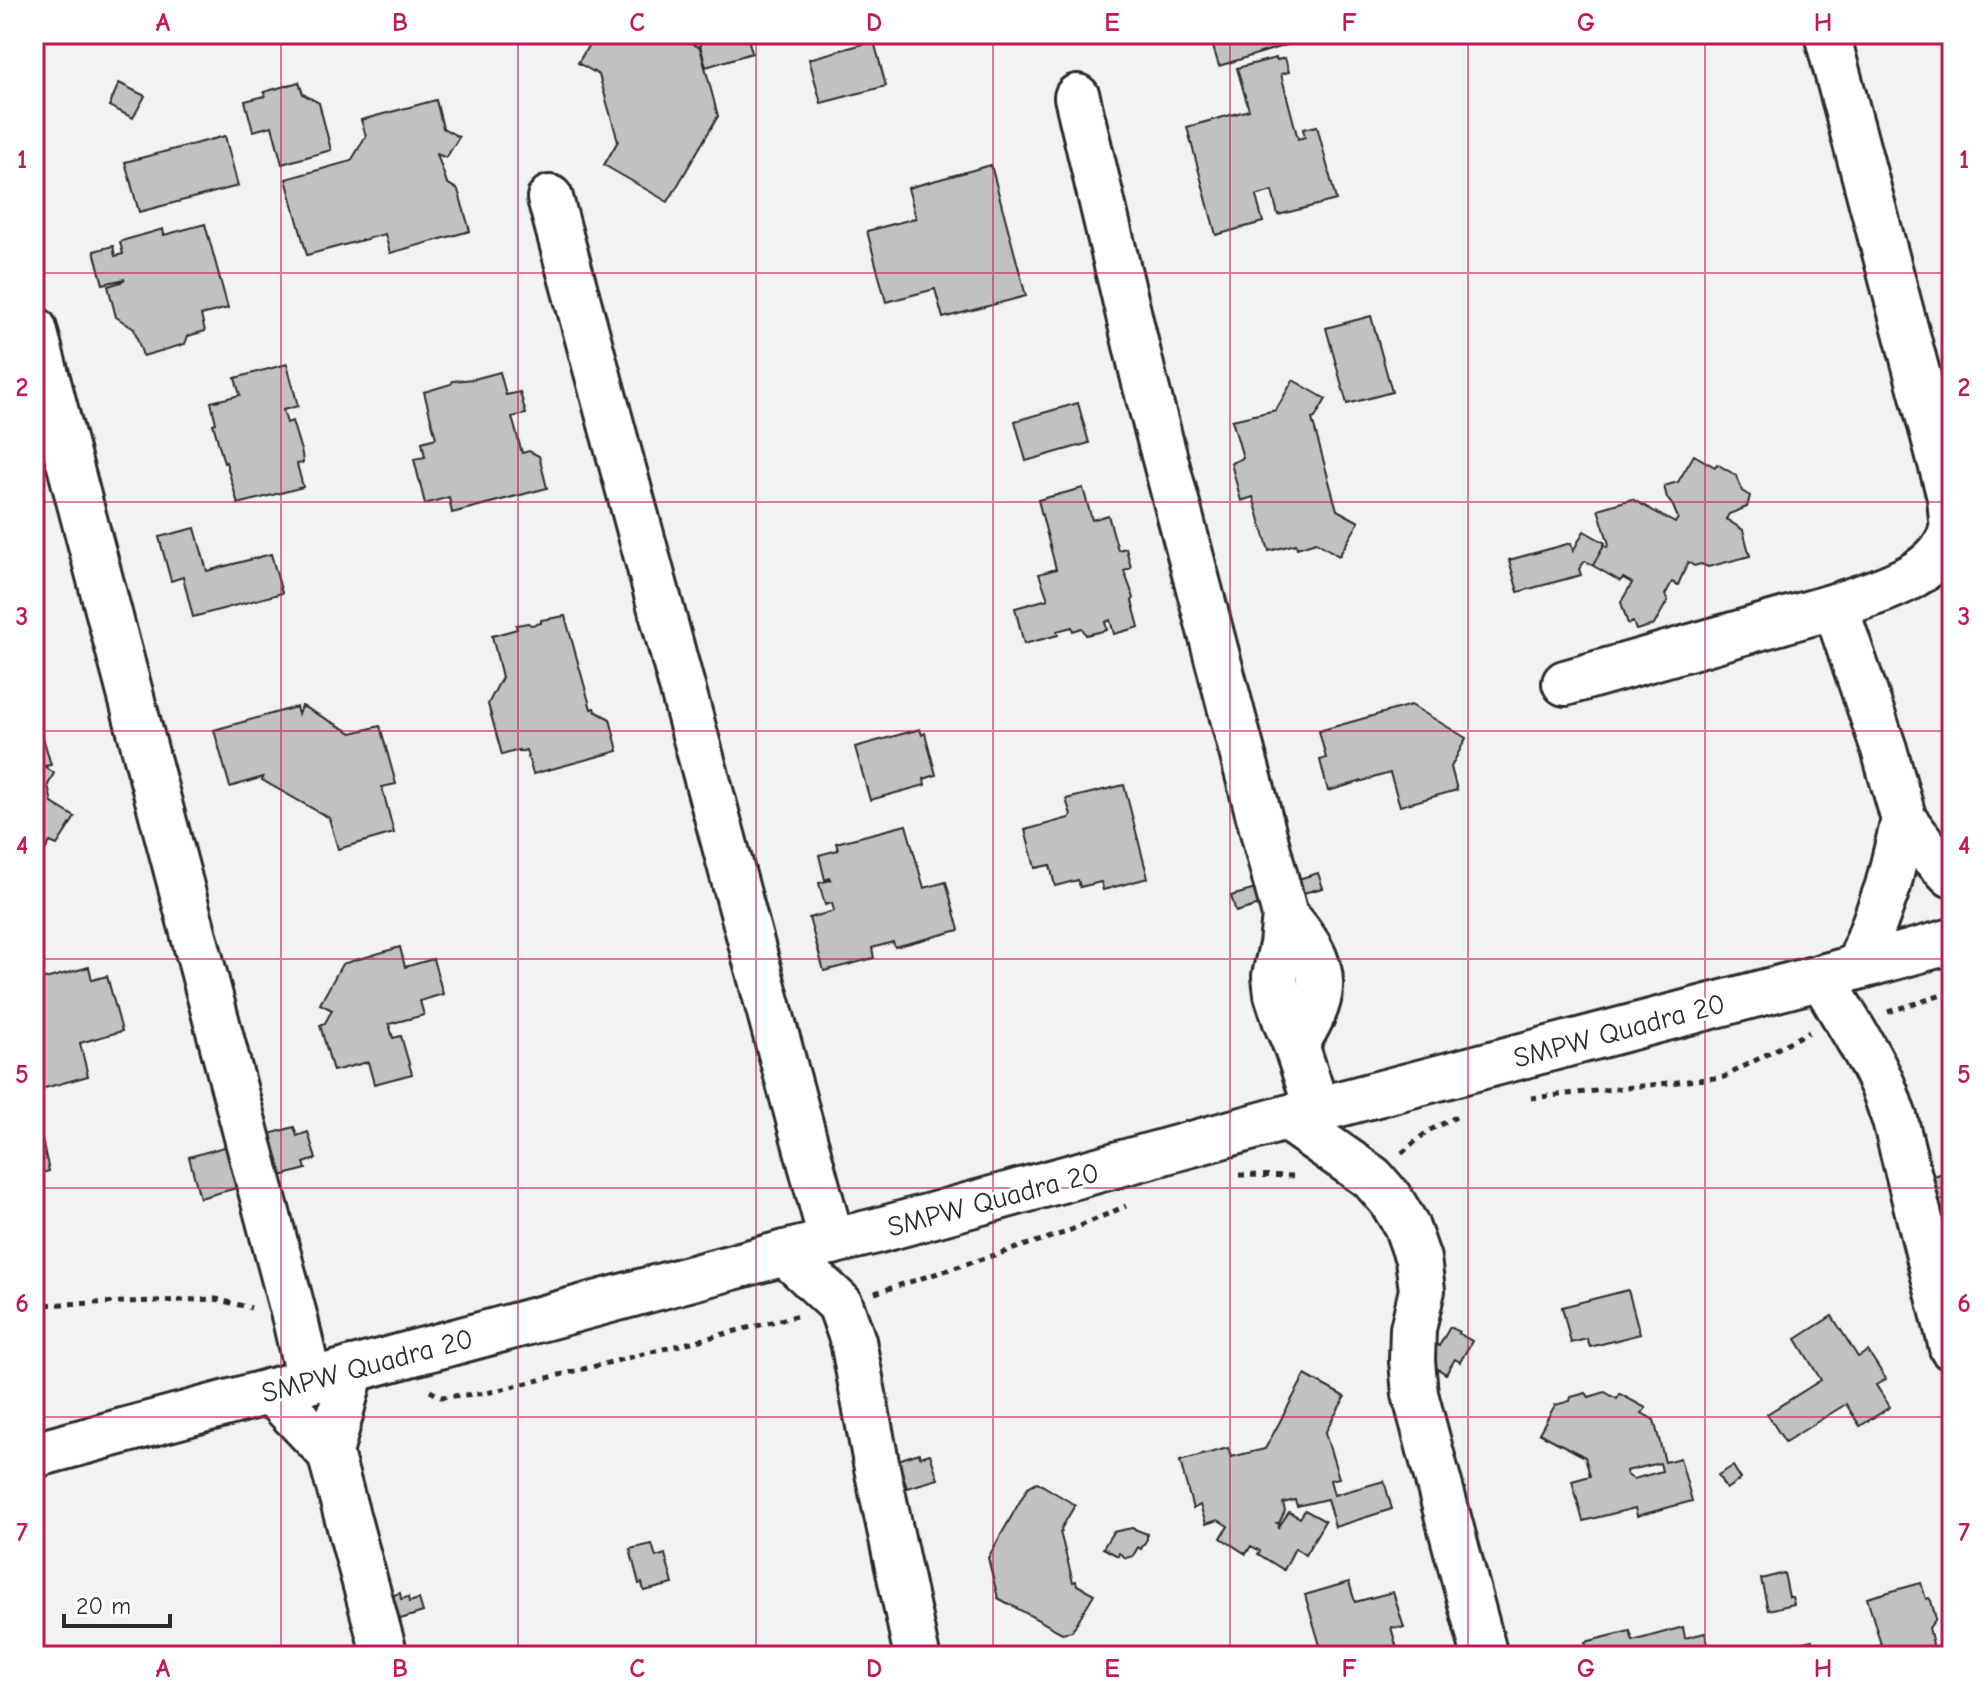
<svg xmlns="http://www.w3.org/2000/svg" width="1986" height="1690" viewBox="0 0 1986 1690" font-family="'Comic Neue',sans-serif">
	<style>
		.building { fill: #c1c1c1; stroke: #2b2b2b; stroke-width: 2; fill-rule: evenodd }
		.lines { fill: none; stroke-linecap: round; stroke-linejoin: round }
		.minor-casing { stroke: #2b2b2b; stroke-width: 50 }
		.path { stroke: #2b2b2b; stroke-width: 5; stroke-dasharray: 6 6; stroke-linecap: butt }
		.minor { stroke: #fff; stroke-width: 44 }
		.grid { fill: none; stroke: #c2185b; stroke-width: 2; stroke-opacity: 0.55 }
		.labels { text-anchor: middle; stroke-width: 6; stroke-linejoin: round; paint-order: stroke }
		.street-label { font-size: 28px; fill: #2b2b2b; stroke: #fff }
		.neatline { fill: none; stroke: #c2185b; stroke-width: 3 }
		.grid-label { font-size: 26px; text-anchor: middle; font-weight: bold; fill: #c2185b }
	</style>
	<rect width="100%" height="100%" fill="#f2f2f2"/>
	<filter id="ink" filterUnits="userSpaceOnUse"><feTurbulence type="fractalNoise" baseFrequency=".0125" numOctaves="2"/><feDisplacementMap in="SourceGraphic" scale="16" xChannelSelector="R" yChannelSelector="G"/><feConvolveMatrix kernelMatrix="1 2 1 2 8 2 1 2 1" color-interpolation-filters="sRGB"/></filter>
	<g filter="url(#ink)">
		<!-- building -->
		<g class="building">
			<polygon points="183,34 210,34 210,37 185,44"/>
			<polygon points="595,34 675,34 700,48 718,116 668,202 604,165 618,141 599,75 578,63"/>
			<polygon points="697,34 747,34 752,53 706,67"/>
			<polygon points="1209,34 1300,34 1302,40 1219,66"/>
			<polygon points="874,41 886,86 821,103 809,59"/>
			<polygon points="1276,58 1277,60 1285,58 1289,72 1281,74 1298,139 1305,137 1303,129 1317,126 1336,200 1278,215 1272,191 1256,196 1263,222 1216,235 1187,127 1249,110 1237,68"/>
			<polygon points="299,82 303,94 319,103 331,150 282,164 272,126 253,131 245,101 265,96 264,92"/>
			<polygon points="119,83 145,96 133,118 109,106"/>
			<polygon points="436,100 443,128 459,137 446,158 437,154 447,183 458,190 470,231 390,253 385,234 307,255 286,179 351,161 366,136 361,120"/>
			<polygon points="225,136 238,186 139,212 125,162"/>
			<polygon points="991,165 1026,296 943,318 935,289 886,302 867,231 916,218 908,188"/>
			<polygon points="205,224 228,308 201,315 205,331 188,336 185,344 143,356 134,329 116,317 108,286 121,282 121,281 125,279 103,284 94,251 113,246 115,256 123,254 120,242 125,240 163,229 164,235"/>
			<polygon points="1371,316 1392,392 1347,404 1326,328"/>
			<polygon points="287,364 298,406 283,410 287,423 292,421 302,454 303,463 297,464 303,487 238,504 226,462 224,463 213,424 216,423 211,402 240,395 235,378"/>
			<polygon points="500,372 506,395 520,392 526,414 512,417 522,453 529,451 539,456 547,488 452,513 449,497 425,504 414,459 425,457 422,442 436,438 424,392 451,384 453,381 474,379"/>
			<polygon points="1293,380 1326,399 1315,418 1312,419 1337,510 1359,522 1339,556 1316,542 1297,548 1296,544 1269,551 1253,497 1241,501 1231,463 1243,458 1232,420 1276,410"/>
			<polygon points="1078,403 1089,443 1026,461 1015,421"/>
			<polygon points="1694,455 1715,467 1717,464 1737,476 1742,491 1750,496 1747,507 1729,514 1726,519 1743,530 1750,556 1708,567 1701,564 1694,566 1688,562 1678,585 1672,582 1665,595 1668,600 1654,625 1636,630 1633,622 1628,624 1621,602 1632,583 1623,578 1620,581 1590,564 1593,565 1604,545 1607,547 1609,544 1598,509 1632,499 1675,523 1678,518 1673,506 1667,498 1664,486 1678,482"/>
			<polygon points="1083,488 1092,520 1108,515 1118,550 1126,548 1131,568 1124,571 1134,598 1132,601 1139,627 1114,634 1110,620 1105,622 1107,630 1086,635 1082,628 1073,631 1072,627 1057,631 1058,635 1024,644 1015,608 1048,599 1039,574 1056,569 1038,500"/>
			<polygon points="195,528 207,571 271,554 282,593 193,617 183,577 171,581 159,537"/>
			<polygon points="1584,531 1605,543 1593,565 1585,561 1579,569 1581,575 1518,592 1509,560 1571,543 1573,551"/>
			<polygon points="565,616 591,709 594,708 595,711 610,719 618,751 533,774 526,750 519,752 519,750 502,755 488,704 502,677 492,636 517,629 516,625 528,623 531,625 541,623 541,620"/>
			<polygon points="1411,705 1466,738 1451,767 1457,790 1400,806 1390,773 1328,791 1320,760 1326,758 1319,731"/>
			<polygon points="34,706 51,765 44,766 54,773 48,785 52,803 75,817 57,845 50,842 37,864 34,862"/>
			<polygon points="302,706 352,733 380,726 396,784 382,787 394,833 338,849 329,818 262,780 263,777 230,787 214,730 296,707 298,714"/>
			<polygon points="920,729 922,735 925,733 936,775 924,779 925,785 870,800 855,747"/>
			<polygon points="1124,785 1148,878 1103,890 1101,882 1080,887 1078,880 1055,886 1050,865 1035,868 1025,830 1069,818 1071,815 1066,799"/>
			<polygon points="906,825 924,888 946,882 959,930 895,947 893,942 872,948 874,958 824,971 809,918 834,911 832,903 825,905 819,883 831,880 830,878 825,880 819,855 838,850 836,843"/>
			<polygon points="1318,873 1323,888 1299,894 1295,880"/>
			<polygon points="1259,888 1263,904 1236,912 1231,896"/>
			<polygon points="400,947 405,967 433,959 443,994 420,1001 424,1015 389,1024 393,1038 401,1036 412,1074 374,1084 368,1062 333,1071 320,1025 325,1023 332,1010 320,1004 342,964"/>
			<polygon points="89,967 92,980 107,976 122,1031 80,1043 88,1076 34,1091 34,982"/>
			<polygon points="34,1104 49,1171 34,1175"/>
			<polygon points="294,1127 297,1136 308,1132 316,1159 304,1163 306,1169 200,1198 189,1157"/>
			<polygon points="1950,1171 1952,1197 1924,1205 1917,1181"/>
			<polygon points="1628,1290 1640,1334 1590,1347 1587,1339 1571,1343 1562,1307"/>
			<polygon points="1832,1316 1858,1357 1868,1351 1886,1379 1876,1385 1890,1407 1860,1426 1846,1404 1785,1442 1767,1414 1821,1380 1796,1339"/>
			<polygon points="1450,1327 1459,1332 1458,1333 1472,1341 1460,1362 1455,1359 1446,1374 1427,1362 1392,1352 1388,1349 1394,1339 1433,1343 1439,1346"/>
			<polygon points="1305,1375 1345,1397 1325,1433 1339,1478 1330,1480 1334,1495 1384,1481 1392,1509 1335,1527 1327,1499 1297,1506 1295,1500 1283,1503 1285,1511 1279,1523 1277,1523 1280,1525 1278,1528 1289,1512 1300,1518 1305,1510 1325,1521 1305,1555 1295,1548 1284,1570 1258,1554 1260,1551 1251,1546 1246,1554 1221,1538 1228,1526 1218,1520 1206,1524 1200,1505 1193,1509 1180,1461 1228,1448 1231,1457 1265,1449"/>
			<path d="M1605 1392 1617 1399 1620 1394 1646 1408 1642 1413 1654 1420 1665 1462 1680 1458 1692 1501 1637 1516 1635 1508 1583 1521 1572 1481 1590 1476 1585 1457 1539 1433 1555 1405 1570 1401 1571 1397 1586 1393 1589 1397ZM1660 1463 1662 1471 1634 1479 1627 1475 1626 1471Z"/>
			<polygon points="919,1453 920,1457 930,1454 938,1479 907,1488 898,1460"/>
			<polygon points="1733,1466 1741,1479 1726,1489 1718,1475"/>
			<polygon points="1037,1482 1075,1505 1061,1529 1062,1532 1060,1532 1073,1582 1076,1581 1077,1585 1094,1594 1072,1631 1062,1633 998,1598 988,1558 1028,1487"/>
			<polygon points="1132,1528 1147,1534 1147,1539 1141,1549 1138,1547 1133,1556 1126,1558 1119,1553 1118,1556 1103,1548 1113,1532"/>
			<polygon points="652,1544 656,1557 665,1554 673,1584 644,1591 642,1583 639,1584 630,1549"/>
			<polygon points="1784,1573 1789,1597 1792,1597 1794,1604 1768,1610 1761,1579"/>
			<polygon points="1349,1582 1355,1602 1393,1592 1404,1628 1391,1627 1399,1656 1308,1656 1322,1652 1305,1595"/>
			<polygon points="1921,1583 1926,1599 1929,1598 1931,1601 1935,1615 1935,1620 1929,1628 1933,1644 1931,1648 1939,1646 1941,1656 1885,1656 1892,1654 1891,1649 1883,1651 1867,1598"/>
			<polygon points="400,1593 401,1599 408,1597 409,1602 419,1599 423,1612 391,1622 384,1598"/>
			<polygon points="1683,1627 1685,1638 1705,1633 1711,1656 1589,1656 1585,1642 1630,1631 1633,1641"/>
			<polygon points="1812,1640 1815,1656 1783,1656 1781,1647"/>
		</g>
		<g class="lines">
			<!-- minor casing -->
			<g class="minor-casing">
				<g id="minor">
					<polyline points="1827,34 1950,497 1952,521"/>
					<polyline points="1077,97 1145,383 1285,915 1282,945 1275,976 1277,994 1286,1022 1296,1045 1317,1109"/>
					<polyline points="550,198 832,1242"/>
					<polyline points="34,329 295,1319 309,1381"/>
					<path d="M1952 530C1939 577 1876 592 1835 606L1884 749 1904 820 1928 851 1952 875"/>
					<polyline points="1565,683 1835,606"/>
					<path d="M1285 915C1301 933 1322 960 1320 987 1319 1008 1306 1027 1296 1045"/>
					<polyline points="1859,966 1888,886 1904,820"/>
					<path d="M1822 977C1842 1015 1868 1050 1884 1089 1888 1099 1891 1110 1895 1120L1952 1348"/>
					<polyline points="1286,1118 1372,1178 1391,1200 1406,1225 1418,1259 1422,1290 1413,1329 1412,1361 1415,1394 1485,1656"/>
					<polyline points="785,1253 840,1304 853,1341 877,1468 917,1656"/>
					<polyline points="271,1391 330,1453 385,1656"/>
					<polyline points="330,1453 352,1369"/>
					<polyline points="34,1455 785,1253 876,1231 1286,1118 1822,977 1952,941"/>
				</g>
			</g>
			<!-- path -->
			<g class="path">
				<polyline points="1888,1012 1952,992"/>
				<polyline points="1531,1098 1724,1077 1809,1032"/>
				<polyline points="1402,1153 1428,1131 1456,1117"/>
				<polyline points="1239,1175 1297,1176"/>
				<polyline points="875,1293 1064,1233 1126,1206"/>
				<polyline points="34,1305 216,1299 251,1308"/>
				<polyline points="430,1391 441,1397 487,1393 796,1316"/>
			</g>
			<!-- minor -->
			<use href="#minor" class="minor"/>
		</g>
	</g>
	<!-- grid -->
	<path class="grid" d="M281 34V1656M518 34V1656M756 34V1656M993 34V1656M1230 34V1656M1468 34V1656M1705 34V1656M34 273H1952M34 502H1952M34 731H1952M34 959H1952M34 1188H1952M34 1417H1952"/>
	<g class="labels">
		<!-- street labels -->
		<g class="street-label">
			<text transform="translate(1619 1030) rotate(-15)" y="10">SMPW Quadra 20</text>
			<text transform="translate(993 1199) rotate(-15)" y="10">SMPW Quadra 20</text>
			<text transform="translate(367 1365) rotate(-15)" y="10">SMPW Quadra 20</text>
		</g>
	</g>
	<!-- margin -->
	<rect width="1986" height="1690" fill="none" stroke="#fff" stroke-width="88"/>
	<!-- scale -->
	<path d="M64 1614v12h106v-12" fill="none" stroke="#2b2b2b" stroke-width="4"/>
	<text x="76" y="1614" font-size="24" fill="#2b2b2b" stroke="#ffffff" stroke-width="6" paint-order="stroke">20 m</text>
	<rect x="44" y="44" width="1898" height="1602" class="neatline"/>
	<g class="grid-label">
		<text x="163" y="31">A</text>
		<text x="400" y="31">B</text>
		<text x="637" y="31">C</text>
		<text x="874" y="31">D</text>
		<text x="1112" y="31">E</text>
		<text x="1349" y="31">F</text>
		<text x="1586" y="31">G</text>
		<text x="1823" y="31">H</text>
		<text x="22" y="168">1</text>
		<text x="1964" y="168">1</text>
		<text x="22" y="396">2</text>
		<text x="1964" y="396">2</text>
		<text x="22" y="625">3</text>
		<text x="1964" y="625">3</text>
		<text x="22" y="854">4</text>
		<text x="1964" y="854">4</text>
		<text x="22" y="1083">5</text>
		<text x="1964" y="1083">5</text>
		<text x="22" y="1312">6</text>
		<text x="1964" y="1312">6</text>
		<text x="22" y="1541">7</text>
		<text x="1964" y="1541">7</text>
		<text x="163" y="1677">A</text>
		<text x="400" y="1677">B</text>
		<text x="637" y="1677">C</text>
		<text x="874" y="1677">D</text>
		<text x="1112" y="1677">E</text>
		<text x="1349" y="1677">F</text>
		<text x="1586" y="1677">G</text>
		<text x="1823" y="1677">H</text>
	</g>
</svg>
